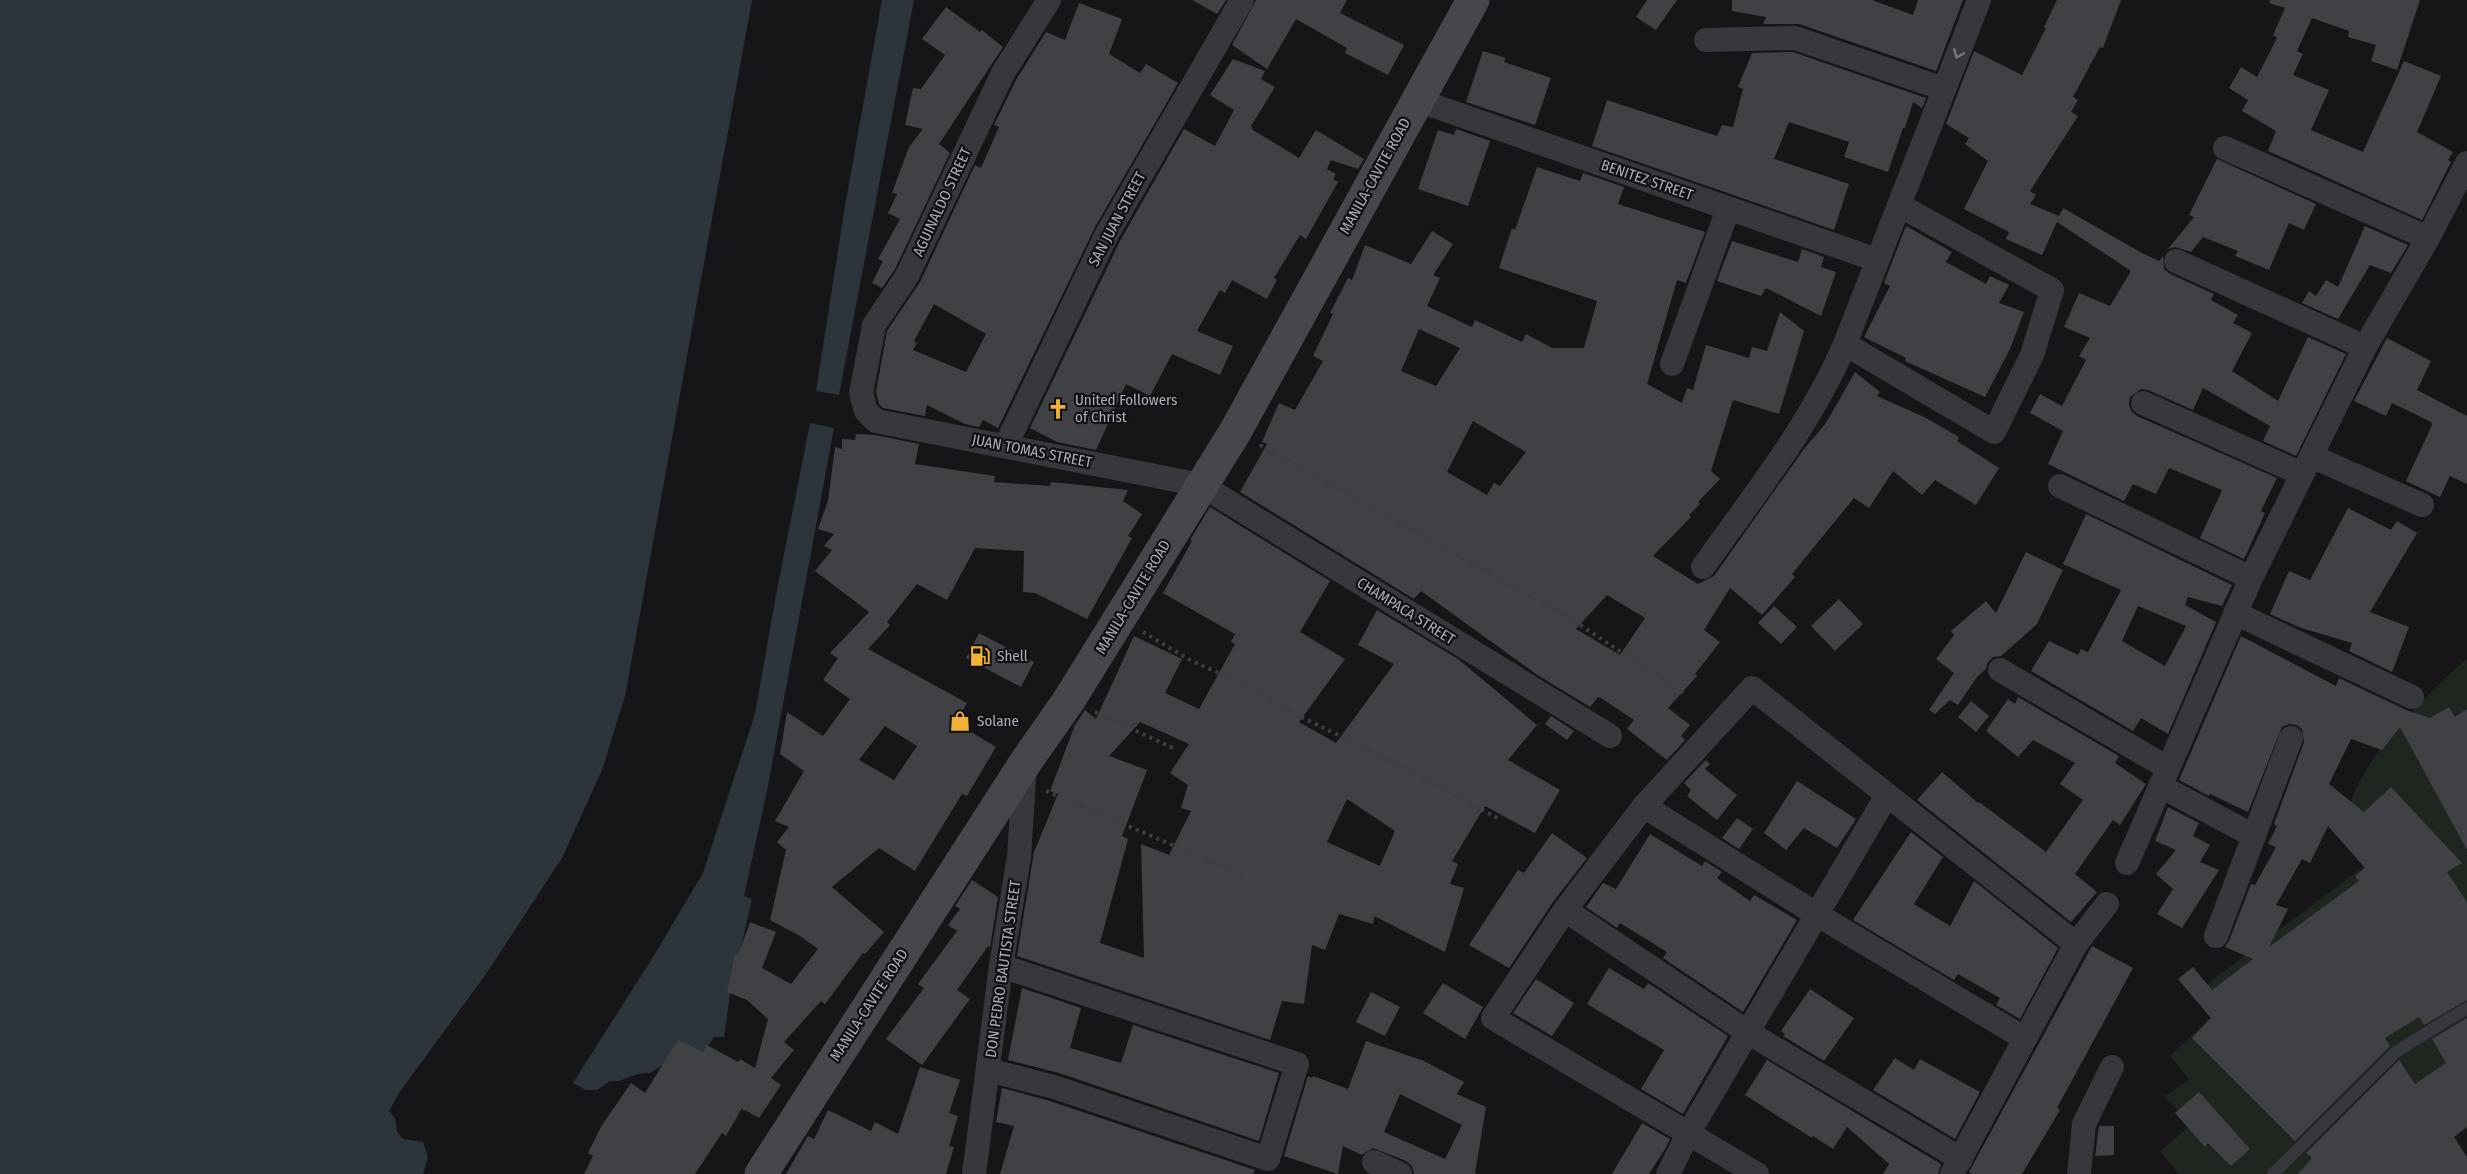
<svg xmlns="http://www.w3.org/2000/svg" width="2467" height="1174" viewBox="0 0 2467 1174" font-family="'Fira Sans Condensed',sans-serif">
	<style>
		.green { fill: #1e261f }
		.water { fill: #2c353c }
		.building { fill: #404145; fill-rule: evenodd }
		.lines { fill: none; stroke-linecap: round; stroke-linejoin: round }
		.path { stroke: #3d3f44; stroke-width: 4; stroke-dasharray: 3 4.5; stroke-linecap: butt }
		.service { stroke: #37383d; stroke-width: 12 }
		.minor { stroke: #37383d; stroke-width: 24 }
		.secondary { stroke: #45474d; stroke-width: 33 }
		.oneway { stroke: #757881 }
		.labels { text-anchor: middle; stroke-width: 4.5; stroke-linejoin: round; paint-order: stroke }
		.street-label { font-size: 15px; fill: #a8adb8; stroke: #111113 }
		.poi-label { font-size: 15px; fill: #a8adb8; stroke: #111113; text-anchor: start }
	</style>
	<rect width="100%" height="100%" fill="#161618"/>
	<!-- green -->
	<path class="green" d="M2467 658V1089L2376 1174H2179L2160 1151 2192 1124 2164 1097 2189 1080 2170 1056 2212 1016 2191 996 2363 867C2357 850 2345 828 2349 809 2360 758 2429 693 2467 658Z"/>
	<!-- water -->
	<g class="water">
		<polygon points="0,0 752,0 625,696 602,770 562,858 486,974 399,1093 389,1111 395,1118 397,1131 403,1139 423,1142 428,1157 423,1174 0,1174"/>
		<polygon points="882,0 914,0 839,395 816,391 846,200"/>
		<polygon points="810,423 834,428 767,791 744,896 752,899 730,995 724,1037 714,1037 705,1051 696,1057 674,1058 650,1073 638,1074 619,1081 610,1081 597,1090 586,1090 573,1083 653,957 703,873 755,714 776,595"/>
	</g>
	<!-- building -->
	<g class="building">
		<polygon points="1192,0 1226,0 1217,14"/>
		<polygon points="1256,0 1347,0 1340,13 1404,45 1388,75 1345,53 1347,48 1296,19 1267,69 1232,45"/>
		<polygon points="1647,0 1677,0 1656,30 1636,17"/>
		<polygon points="1732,0 1872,0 1913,15 1918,0 1963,0 1936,71 1799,24 1763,24 1766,17 1732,11"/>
		<polygon points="2057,0 2121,0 2103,48 2100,47 2073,97 2078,100 2071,112 2078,116 2030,191 2036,195 2030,204 2059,216 2063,208 2142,253 2159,261 2163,256 2164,269 2170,274 2214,294 2211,300 2238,315 2233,323 2252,333 2232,371 2278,401 2308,337 2346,354 2296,456 2263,441 2270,426 2203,388 2193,410 2148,390 2141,389 2130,397 2129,405 2132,412 2137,416 2277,478 2261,511 2265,513 2244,559 2200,538 2222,490 2169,468 2156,494 2133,484 2124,501 2048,464 2063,431 2030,413 2040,394 2062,406 2086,360 2079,356 2090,338 2064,327 2079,293 2110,306 2131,271 2057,222 2042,255 2006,239 2009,232 1964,209 1988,161 1965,144 1969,138 1946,124 1974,51 2022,75 2046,28 2044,27"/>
		<polygon points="2270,0 2420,0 2397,70 2371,61 2376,45 2348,37 2349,31 2312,18 2297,51 2303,54 2293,75 2329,90 2311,130 2363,152 2404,61 2441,76 2417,132 2453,152 2448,160 2451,162 2422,220 2268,151 2276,131 2242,111 2248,100 2229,88 2241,67 2257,77 2277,38 2273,35 2285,8 2269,3"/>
		<path d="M1079 3 1122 19 1109 54 1140 73 1146 64 1178 83 1095 227 998 428 983 420 979 427 965 424 927 405 925 416 883 408 879 404 876 392 887 331 920 282 975 165 981 168 999 127 994 125 1016 80 1046 32 1065 40ZM934 304 986 334 966 372 913 350 917 343 914 341Z"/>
		<polygon points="946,7 980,32 982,30 1003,47 939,144 950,153 895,269 882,288 872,283 883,261 878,259 900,219 888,213 897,194 892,193 909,147 923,129 905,125 913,88 921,89 945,55 922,39"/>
		<polygon points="1483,51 1506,58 1504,62 1551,78 1535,125 1466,102"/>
		<polygon points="1793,52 1926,98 1922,108 1913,102 1905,128 1903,128 1888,172 1844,157 1849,142 1789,122 1774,159 1849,184 1834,230 1592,146 1607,100 1717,136 1722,125 1733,127 1743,89 1738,87 1752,53"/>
		<polygon points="1233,59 1265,71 1261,79 1275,87 1251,126 1253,130 1299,158 1316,130 1364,159 1358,169 1331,160 1327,169 1336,174 1333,179 1338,182 1306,239 1300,235 1274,278 1277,280 1267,299 1232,280 1225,293 1220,290 1197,331 1233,346 1220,375 1172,354 1150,396 1126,384 1096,450 1057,442 1030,428 1120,241 1184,129 1215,146 1234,110 1210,95"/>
		<polygon points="1456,129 1490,141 1468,206 1418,189 1438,130 1454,135"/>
		<polygon points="2217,159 2316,204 2304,230 2289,223 2269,270 2235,256 2238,251 2203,237 2191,252 2175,247 2168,249 2194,217 2189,215"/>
		<path d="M1537 167 1580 181 1583 173 1624 187 1618 204 1705 232 1686 283 1677 280 1647 384 1682 403 1687 388 1693 390 1706 345 1749 358 1752 347 1767 351 1780 312 1804 331 1779 414 1733 400 1711 471 1720 479 1698 502 1700 504 1689 515 1691 517 1653 556 1698 584 1714 576 1804 449 1826 423 1855 372 1880 392 1877 396 1926 418 1959 437 1957 441 1999 468 1976 505 1935 480 1922 495 1893 471 1869 508 1854 498 1792 574 1795 577 1762 615 1730 588 1704 630 1720 642 1695 674 1697 676 1668 708 1690 725 1681 736 1685 740 1667 760 1627 729 1634 720 1601 698 1598 697 1590 707 1536 674 1421 591 1414 599 1240 492 1267 444 1262 442 1279 403 1295 410 1323 361 1313 356 1333 314 1330 313 1348 278 1352 280 1365 245 1411 264 1432 231 1453 244 1433 275 1440 278 1427 306 1472 327 1475 320 1522 342 1526 334 1552 348H1584L1597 301 1499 268 1512 228 1515 230ZM1419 329 1460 348 1436 386 1401 371ZM1473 421 1526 452 1500 486 1494 483 1487 495 1447 472ZM1607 595 1645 618 1620 655 1576 629Z"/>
		<polygon points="1906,226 1952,252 1946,262 1986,284 1990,276 2009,285 1999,303 2024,312 2010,349 1985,397 1905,361 1906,358 1864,337 1890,286 1884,283"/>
		<polygon points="2365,226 2408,245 2391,273 2370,265 2338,319 2302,303 2309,291 2316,296 2326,280 2338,287"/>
		<polygon points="1732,241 1798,262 1802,249 1824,257 1821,267 1836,272 1821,316 1766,288 1761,296 1717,281"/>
		<polygon points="2387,338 2431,361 2417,390 2467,416 2467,484 2450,476 2440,497 2406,481 2432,425 2431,422 2392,403 2386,416 2354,401"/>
		<path d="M856 434 875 435 919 444 915 464 995 476 994 482 1050 486 1051 482 1128 490 1123 501 1142 514 1128 536 1132 538 1087 619 1035 593 1023 592 1024 551 975 548 947 600 917 584 887 622 890 625 868 649 967 703 956 723 996 747 967 796 962 794 915 871 879 848 832 887 884 932 865 954 863 953 825 1004 821 1001 784 1042 794 1050 771 1078 781 1085 759 1118 745 1110 744 1111 742 1108 726 1136 722 1133 695 1174H584L593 1156 588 1153 602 1125 631 1083 645 1093 678 1040 703 1052 707 1045 738 1062 740 1059 755 1068 768 1019 747 1000 727 992 735 954 738 955 750 922 776 932 762 968 791 984 818 949 800 936 770 920 786 850 777 842 789 827 775 821 804 771 780 754 787 712 823 736 850 699 823 680 838 658 830 653 869 612 815 571 832 550 824 546 834 534 818 529 828 501 835 447 842 449V439L855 440ZM885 726 917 746 894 780 859 760Z"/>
		<path d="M1210 507 1330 581 1300 632 1345 659 1299 722 1336 743 1394 664 1358 645 1377 610 1458 659 1537 725 1508 760 1560 790 1535 833 1485 806 1452 861 1458 864 1450 884 1464 888 1445 952 1374 916 1373 924 1339 914 1325 950 1312 945 1304 1004 1282 1001 1270 1040 1017 956 1034 852 1058 794 1050 791 1075 725 1085 710 1096 719 1134 636 1182 659 1165 693 1199 709 1235 644 1231 642 1235 634 1163 593 1192 541 1190 540ZM1140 722 1189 744 1170 773 1188 785 1181 808 1191 811 1169 855 1141 844 1144 958 1100 943 1128 839 1122 836 1147 770 1109 756ZM1347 799 1395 831 1380 866 1327 842Z"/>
		<polygon points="2348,508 2391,530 2397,521 2417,533 2370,612 2409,627 2392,672 2349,651 2352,643 2301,628 2270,614 2289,571 2310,580"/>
		<path d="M2086 514 2232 585 2222 606 2188 597 2185 605 2216 622 2168 734 2141 718 2133 731 2031 671 2049 641 2078 655 2081 649 2088 652 2121 590 2063 564ZM2138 606 2186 626 2165 666 2122 641Z"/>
		<polygon points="2026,552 2063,570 2037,624 2001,656 1993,657 1988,662 1986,669 1977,677 1958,705 1950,700 1935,714 1929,710 1954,673 1936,659 1954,635 1951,631 1986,601 1996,613"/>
		<polygon points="1839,599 1863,624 1835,651 1811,626"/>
		<polygon points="1774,606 1797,627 1781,644 1758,623"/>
		<polygon points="979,633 1034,662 1021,687 966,658"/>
		<path d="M2241 636 2336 686 2339 678 2406 710 2430 718 2449 707 2455 717 2467 709V850L2400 727 2382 750 2351 739 2329 784 2364 812 2391 787 2462 863 2447 872 2467 902V1000L2424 1025 2419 1017 2385 1038 2390 1046 2295 1141 2192 1038 2211 1018 2178 979 2193 967 2212 990 2253 959 2225 947 2229 941 2251 884 2255 885 2276 847 2268 844 2277 826 2274 824 2304 742 2302 729 2297 725 2289 724 2282 727 2248 812 2210 794 2209 796 2179 780ZM2328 826 2365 868 2355 876 2359 881 2269 947 2288 909 2276 905 2302 859 2310 863Z"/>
		<polygon points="2018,697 2119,756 2115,763 2146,784 2120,825 2113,820 2075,874 2097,892 2071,922 1917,800 1942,772 1978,803 1979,802 2046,852 2083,800 2060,784 2075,763 2033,740 2018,757 1986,731 2008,699 2015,704"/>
		<polygon points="1971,701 1989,716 1976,732 1958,717"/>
		<polygon points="1551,716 1574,731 1567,740 1545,724"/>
		<polygon points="1706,760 1710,764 1705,769 1737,795 1717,820 1687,796 1691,790 1684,783"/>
		<polygon points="1797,781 1856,819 1837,848 1804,828 1786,850 1764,833"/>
		<polygon points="2168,807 2199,823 2193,836 2210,845 2200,862 2219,870 2182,928 2157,914 2173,889 2156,874 2176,850 2155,841"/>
		<polygon points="1737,818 1753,829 1739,849 1722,838"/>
		<polygon points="1911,832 1943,857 1914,904 1950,926 1974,881 2058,948 2020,1019 1996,1005 2000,998 1958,974 1954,980 1853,920"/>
		<polygon points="1552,833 1587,858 1553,902 1509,968 1469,945 1518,870 1524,873"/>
		<polygon points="1650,834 1702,866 1705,861 1722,872 1717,878 1750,901 1754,895 1797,920 1743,1012 1663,958 1667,952 1620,923 1617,928 1586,907 1603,883 1616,889"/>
		<polygon points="972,880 998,897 990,947 988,946 957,990 970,999 922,1065 886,1039 924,988 918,984 957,931 948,925 960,909 955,906"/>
		<polygon points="2092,946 2133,968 2057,1108 2060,1110 2022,1174 1972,1174 1969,1172"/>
		<polygon points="1609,968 1644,989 1648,983 1728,1036 1683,1114 1641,1089 1664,1050 1587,1004"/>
		<polygon points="1536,979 1574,1003 1552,1036 1513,1013"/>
		<polygon points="1443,983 1483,1007 1465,1039 1423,1013"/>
		<polygon points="1022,988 1081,1008 1070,1048 1121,1063 1133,1025 1279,1073 1259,1141 1059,1073 1008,1060"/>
		<polygon points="1810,989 1854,1018 1824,1061 1783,1036 1785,1034 1781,1031"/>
		<polygon points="1371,992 1400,1007 1385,1036 1356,1022"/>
		<polygon points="2467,1018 2467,1127 2454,1137 2467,1157 2467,1174 2298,1174 2312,1158 2306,1153 2399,1060 2415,1084 2446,1063 2432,1039"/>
		<path d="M1366 1041 1424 1061 1464 1082 1457 1094 1486 1107 1475 1173 1478 1174H1414L1412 1166 1406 1161 1373 1148 1362 1155 1343 1146 1338 1174 1284 1156 1308 1076 1312 1078 1313 1076 1348 1089ZM1400 1094 1462 1125 1445 1159 1384 1132Z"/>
		<polygon points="1895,1058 1914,1070 1920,1059 1980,1092 1955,1139 1873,1090"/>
		<polygon points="1767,1060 1941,1164 1938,1174 1883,1174 1889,1164 1847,1127 1833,1149 1813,1136 1812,1138 1745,1095"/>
		<polygon points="920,1067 960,1080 949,1113 958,1116 949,1146 954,1147 946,1174 786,1174 808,1136 814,1139 828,1110 871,1131 875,1122 898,1134"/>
		<polygon points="1002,1088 1050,1101 1255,1170 1253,1174 1000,1174 1014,1126 996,1122"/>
		<polygon points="2199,1092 2250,1149 2231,1166 2208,1143 2205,1147 2175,1113"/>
		<polygon points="1642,1123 1670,1139 1665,1149 1649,1174 1612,1174"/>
		<polygon points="2099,1126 2114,1126 2114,1155 2095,1156"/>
	</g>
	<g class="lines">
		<!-- path -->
		<g class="path">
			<polyline points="1260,445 1565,615 1686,695"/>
			<polyline points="1143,632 1188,659 1254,689 1297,715 1394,762 1501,820"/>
			<polyline points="1095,712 1173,748"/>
			<polyline points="1046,791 1243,875"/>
		</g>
		<!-- service -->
		<polyline class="service" points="2273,1174 2397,1051 2467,1008"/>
		<!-- minor -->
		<g class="minor">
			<polyline points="1049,0 1003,73 907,276 874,325 861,393 866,411 876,421 1201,485 1610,736"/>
			<polyline points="1706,40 1795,38 1944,89"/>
			<polyline points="1417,100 1877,260"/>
			<polyline points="2225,148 2428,238"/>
			<polyline points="2176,261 2365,347"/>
			<polyline points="1845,344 1994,432 2032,355 2052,290 1899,205"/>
			<polyline points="1672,364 1728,209"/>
			<polyline points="2143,403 2302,474"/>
			<polyline points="1006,445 1107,234 1242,0"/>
			<polyline points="2311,456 2422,505"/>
			<polyline points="2060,486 2251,578"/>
			<path d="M1703 567C1754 495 1810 426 1845 344L1979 0"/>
			<polyline points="2235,613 2412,697"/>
			<polyline points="2000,670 2168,768"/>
			<polyline points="2160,786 2254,836"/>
			<polyline points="1644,806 1816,914 2024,1038"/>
			<polyline points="2127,863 2251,578 2365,347 2428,238 2467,163"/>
			<polyline points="1565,910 1749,1033 1961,1159"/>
			<polyline points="2216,936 2291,738"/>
			<polyline points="988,1070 1054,1087 1268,1159 1297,1064 1001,966"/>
			<polyline points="1374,1162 1400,1174"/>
			<polyline points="974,1174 1001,966 1019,857 1025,763"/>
			<polyline points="1668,1174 1688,1134 1887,795"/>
			<polyline points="1757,1174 1493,1018 1565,910 1644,806 1752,688 2076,944"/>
			<polyline points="1952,1174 2076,944 2107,904"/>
			<polyline points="2079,1174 2084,1124 2112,1067"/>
		</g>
		<!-- secondary -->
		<polyline class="secondary" points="761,1174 1025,763 1069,700 1235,432 1473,0"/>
	</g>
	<!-- one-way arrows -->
	<defs><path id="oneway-chevron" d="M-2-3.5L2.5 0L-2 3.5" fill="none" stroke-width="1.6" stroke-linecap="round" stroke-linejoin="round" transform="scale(1.5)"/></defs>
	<use class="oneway" href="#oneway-chevron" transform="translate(1958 54) rotate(112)"/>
	<!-- icons -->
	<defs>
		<g id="church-bare" transform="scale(1.62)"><path d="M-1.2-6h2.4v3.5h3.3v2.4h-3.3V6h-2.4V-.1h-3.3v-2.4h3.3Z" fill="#f2b134" stroke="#111113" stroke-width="2.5" paint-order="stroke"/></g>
		<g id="fuel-bare" transform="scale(1.62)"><path d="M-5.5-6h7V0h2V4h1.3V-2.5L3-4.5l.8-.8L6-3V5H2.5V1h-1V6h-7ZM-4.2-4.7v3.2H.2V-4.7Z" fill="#f2b134" stroke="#111113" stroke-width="2.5" paint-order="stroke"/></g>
		<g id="shop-bare" transform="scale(1.62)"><path d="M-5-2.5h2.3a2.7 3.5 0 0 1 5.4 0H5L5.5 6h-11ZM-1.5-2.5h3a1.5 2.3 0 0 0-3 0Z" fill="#f2b134" stroke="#111113" stroke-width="2.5" paint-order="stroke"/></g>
	</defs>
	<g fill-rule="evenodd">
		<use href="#church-bare" x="1058" y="409"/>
		<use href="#fuel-bare" x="980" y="656"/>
		<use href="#shop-bare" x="960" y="721"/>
	</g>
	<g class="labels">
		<!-- street labels -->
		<g class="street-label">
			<text transform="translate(1375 176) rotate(-61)" y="5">MANILA-CAVITE ROAD</text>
			<text transform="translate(1647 180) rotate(19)" y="5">BENITEZ STREET</text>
			<text transform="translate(942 202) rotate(-65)" y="5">AGUINALDO STREET</text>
			<text transform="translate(1117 219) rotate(-62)" y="5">SAN JUAN STREET</text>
			<text transform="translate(1032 451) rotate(11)" y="5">JUAN TOMAS STREET</text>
			<text transform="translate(1133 597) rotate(-59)" y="5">MANILA-CAVITE ROAD</text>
			<text transform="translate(1406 611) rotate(32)" y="5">CHAMPACA STREET</text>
			<text transform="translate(1003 969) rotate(-82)" y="5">DON PEDRO BAUTISTA STREET</text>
			<text transform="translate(869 1005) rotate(-57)" y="5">MANILA-CAVITE ROAD</text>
		</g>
		<!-- poi labels -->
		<g class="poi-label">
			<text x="1075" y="405">United Followers<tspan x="1075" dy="17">of Christ</tspan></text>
			<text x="997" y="661">Shell</text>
			<text x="977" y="726">Solane</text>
		</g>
	</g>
</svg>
